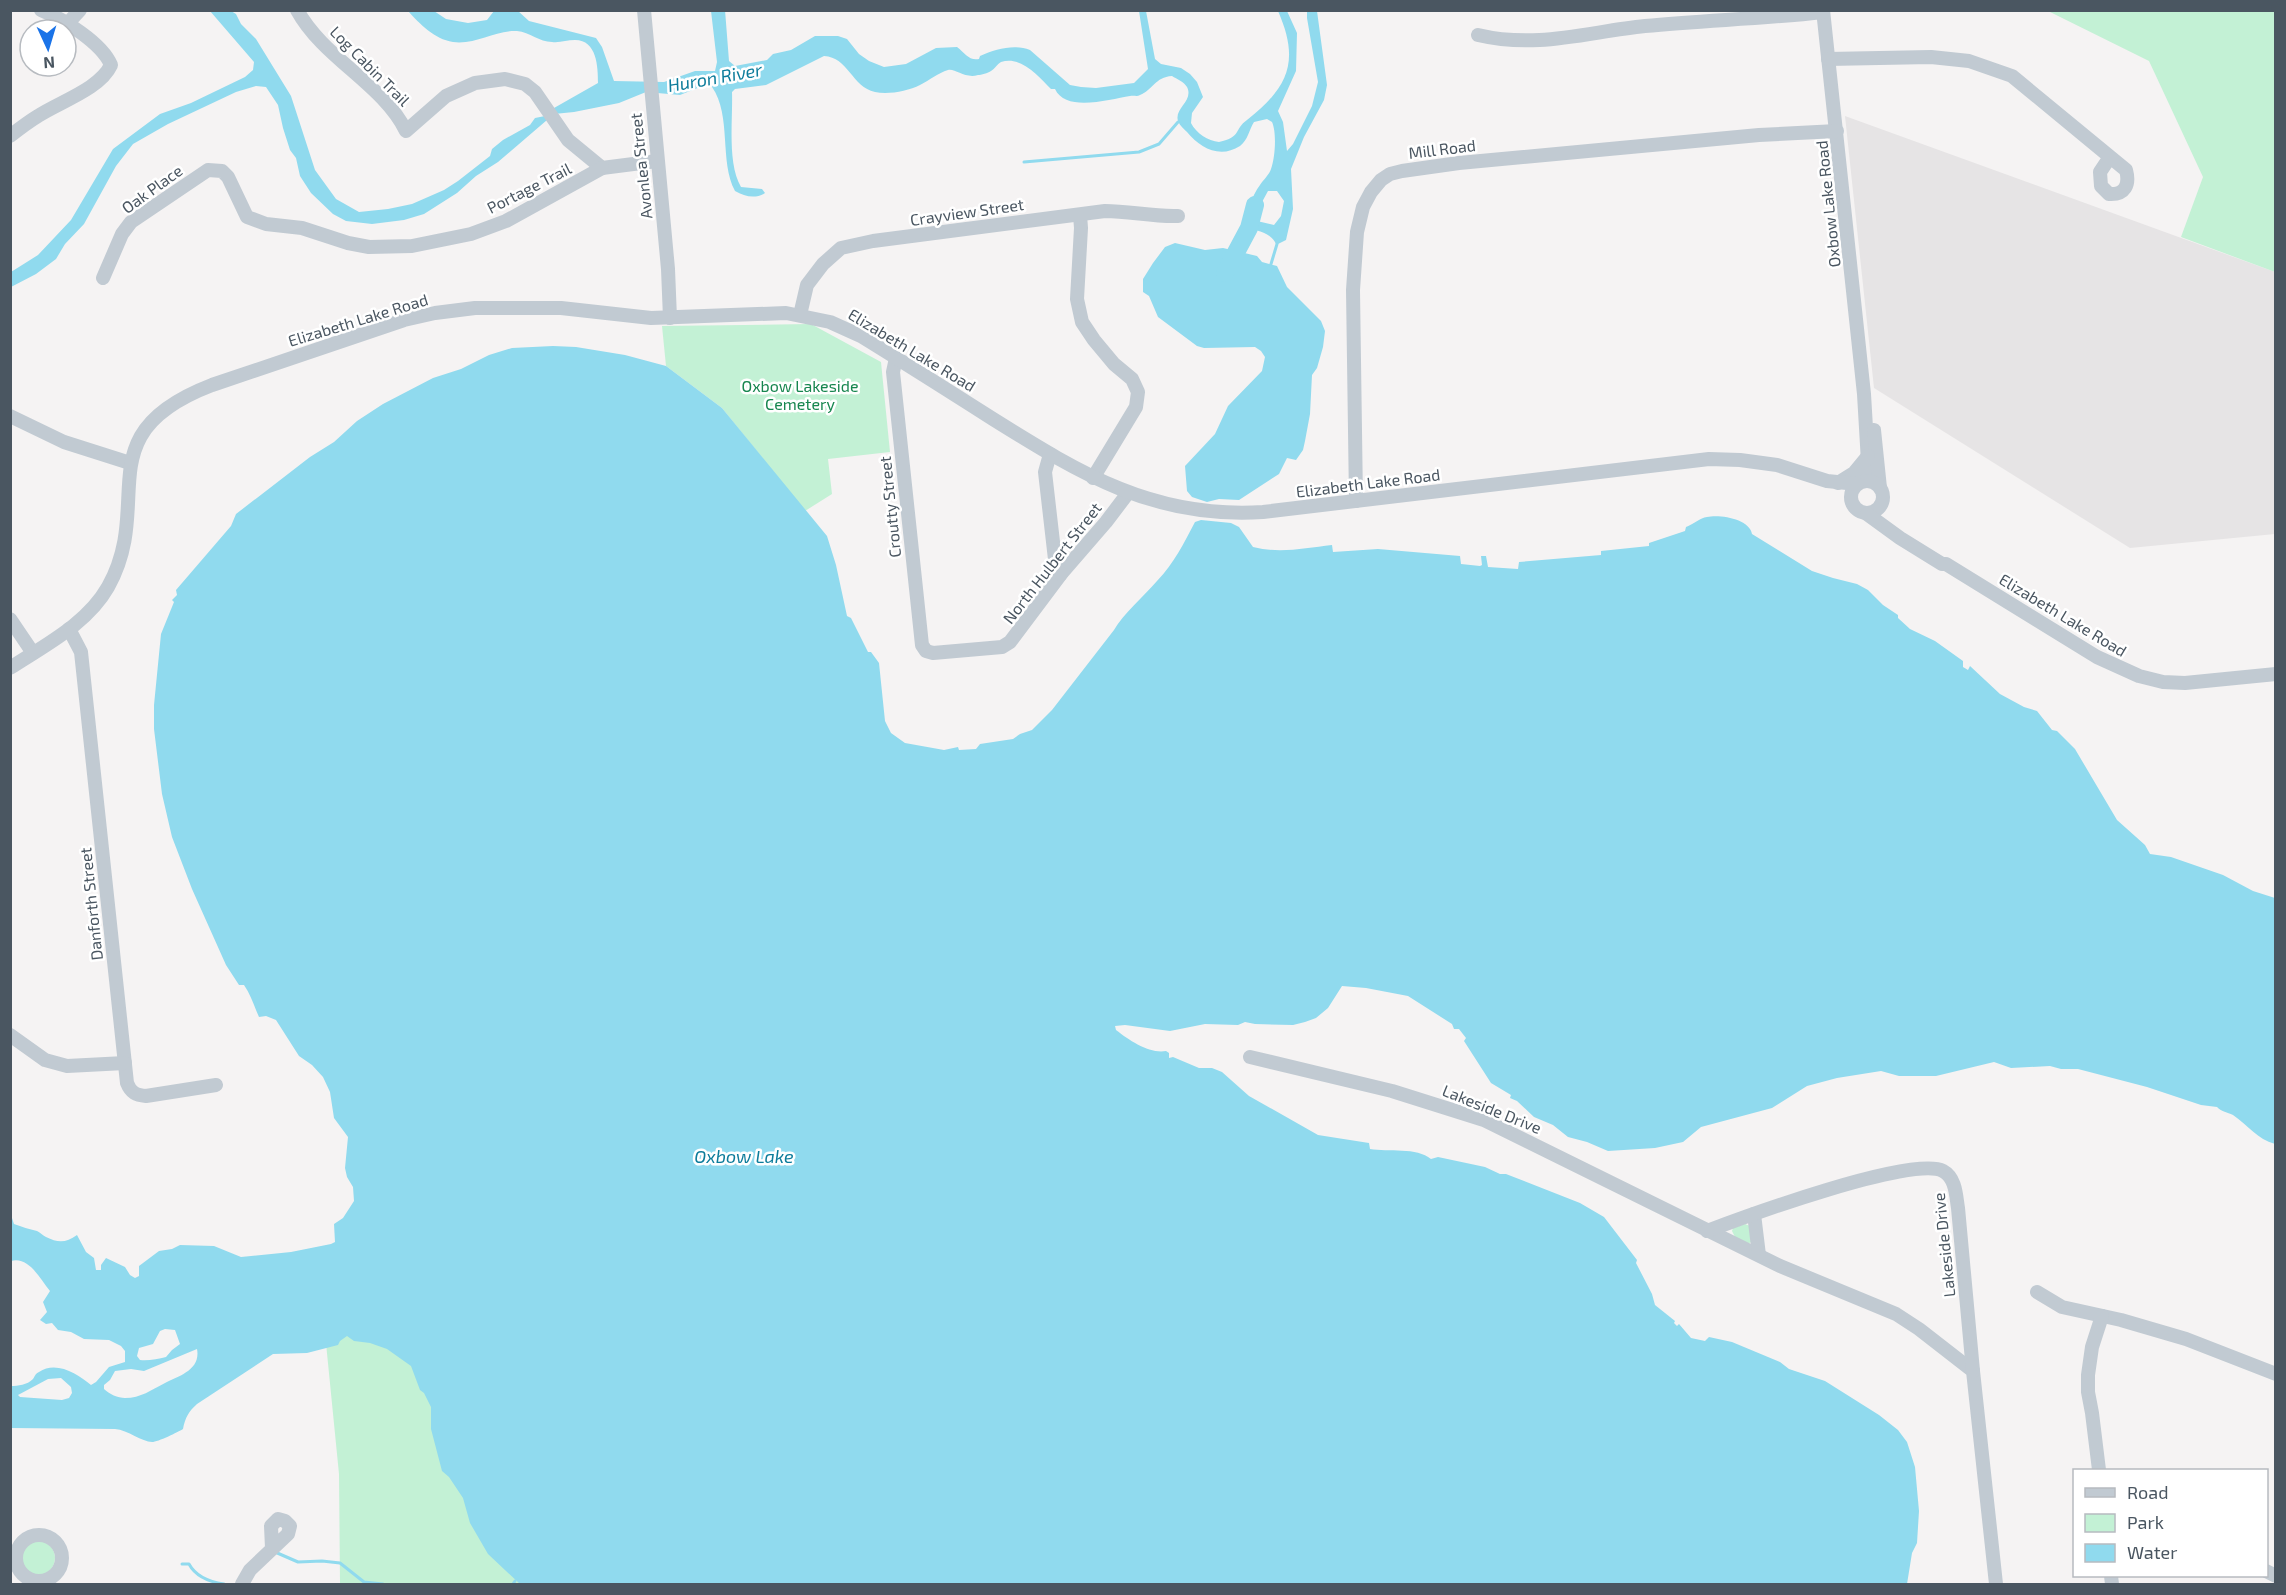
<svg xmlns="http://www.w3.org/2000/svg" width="2286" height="1595" viewBox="0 0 2286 1595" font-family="'Exo 2',sans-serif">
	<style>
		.education { fill: #e6e4e5 }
		.green { fill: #c3f1d5 }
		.water { fill: #90daee; fill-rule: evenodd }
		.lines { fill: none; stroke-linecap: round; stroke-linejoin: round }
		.stream { stroke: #90daee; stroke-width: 3 }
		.river { stroke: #90daee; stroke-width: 18 }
		.minor { stroke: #c1cad2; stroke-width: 14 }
		.labels { text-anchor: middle; stroke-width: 5; stroke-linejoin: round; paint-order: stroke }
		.street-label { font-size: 16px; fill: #4a5661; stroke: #fff }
		.park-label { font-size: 16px; fill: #17864f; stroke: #fff }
		.water-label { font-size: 18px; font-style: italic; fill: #0c7c9b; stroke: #fff }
	</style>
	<rect width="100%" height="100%" fill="#f5f3f3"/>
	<!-- education -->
	<polygon class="education" points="1845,116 2275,272 2275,534 2130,548 1874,388"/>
	<!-- green -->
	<g class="green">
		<polygon points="2048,11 2275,11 2275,272 2181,237 2203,177 2149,61"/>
		<polygon points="811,324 881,362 890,452 828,459 832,494 805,511 722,408 666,366 662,326"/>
		<polygon points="1745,1224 1750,1226 1751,1242 1748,1244 1736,1239 1732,1231 1733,1228"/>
		<polygon points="323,1313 426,1330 613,1584 340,1584 339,1474"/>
		<circle cx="38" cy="1558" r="17"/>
	</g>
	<!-- water -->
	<g class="water">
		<path d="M725 10 729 61 735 66 767 60 773 54 791 50 815 36H838L847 39 859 54 869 61 884 67 906 64 936 48 957 47C965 53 969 61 979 59L980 56C996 49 1014 44 1030 50L1070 85 1081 87 1096 88 1134 83 1148 69 1139 11H1146L1155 59 1161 64 1181 68 1190 74 1197 82 1203 97 1192 113 1191 123C1196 133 1208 141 1219 142 1242 137 1234 129 1247 120 1289 87 1300 61 1278 11H1287L1297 33 1296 71 1278 111 1283 122 1287 151 1293 144 1312 106 1318 82 1307 18V11H1317L1327 85 1324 100 1304 137 1291 169 1293 209 1286 240 1278 244H1276C1271 233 1258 230 1247 229 1246 214 1251 197 1260 185 1264 179 1269 175 1271 169 1275 158 1277 133 1272 122L1267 119 1254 122C1249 130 1248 140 1240 146 1220 159 1200 148 1187 132 1184 129 1180 126 1178 121 1174 108 1194 101 1187 87 1184 82 1177 79 1172 76 1155 77 1153 90 1140 95 1137 97 1134 95 1130 96 1110 99 1066 113 1055 89H1051C1039 77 1021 55 1001 62 997 64 995 69 991 71 988 73 981 75 978 75 965 79 955 68 948 70 938 73 930 80 920 85 908 91 888 95 875 92 852 87 848 57 824 56L766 85 735 89 732 92C733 120 727 163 741 187L762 189 765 193C756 199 745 197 735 191 719 161 732 116 712 87H700L680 95 646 92 619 103 574 112 554 114 498 162 476 176 457 193 424 214 404 220 372 224 346 221 333 214 311 193 300 176 296 158 290 150 283 128 278 105 266 87 256 86 236 92 168 124 133 144 116 166 84 224 65 244 56 259 36 274 11 287V272L38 255 71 220 113 149 160 114 191 103 245 77 253 70 254 62 210 11H231L236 14 241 24 256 39 291 96 315 170 336 199 359 212 388 209 412 204 444 190 458 181 490 156 492 149 503 140 530 125 535 118 545 116 554 108 598 83C598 67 597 40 575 40 567 40 560 43 552 42 539 42 530 32 517 31 495 30 476 45 453 42 434 39 420 24 408 11H434L446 19 468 23 487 20 494 11H518L529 21 596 38 602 47 614 81 664 82 695 71H715L717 62 711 11ZM1268 191H1277L1284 201 1281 216 1274 225 1257 221 1255 215Z"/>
		<polygon points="1175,243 1205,250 1223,248 1236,251 1257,256 1262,262 1277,266 1287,287 1321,321 1325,331 1323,347 1317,368 1312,375 1310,414 1305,441 1303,450 1296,460 1287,458 1279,474 1239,500 1219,499 1207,502 1192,497 1187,491 1185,466 1215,434 1228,406 1262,371 1265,357 1261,351 1255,347 1204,348 1197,346 1158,317 1149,296 1143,292 1143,279 1153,263 1165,247"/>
		<path d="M553 346 576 347 625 355 666 366 722 408 827 536 836 565 847 616 851 618 868 652H871L879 663 885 721 891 733 905 743 944 750 958 747 959 750 976 749 980 744 1013 739 1020 734 1032 730 1052 710 1114 630C1123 614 1144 596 1157 581 1174 563 1184 543 1195 522L1201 520 1231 523 1239 527 1253 547C1280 554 1305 548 1332 545L1333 552 1378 549 1460 556 1461 564 1480 566 1482 565 1481 556H1486L1488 567 1518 569 1519 562 1601 555V551L1649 546V543L1685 531 1686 527C1694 524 1700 518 1707 517 1720 514 1750 519 1752 534L1812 571 1833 578 1857 584 1868 590 1883 605 1898 615V618L1910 629 1935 641 1963 661V667L1968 670 1970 666 2000 694 2024 707 2037 711 2052 730 2057 731 2075 749 2117 820 2145 845 2150 854 2171 857 2223 875 2253 891 2275 898V1144C2257 1139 2249 1126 2233 1115 2227 1112 2222 1112 2217 1107L2201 1105 2147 1087 2078 1069H2061L2050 1066 2011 1068 1994 1062 1936 1076H1899L1881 1071 1837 1078 1807 1086 1772 1108 1701 1127 1683 1142 1655 1148 1608 1151 1587 1142 1568 1137 1553 1125 1534 1117 1517 1101 1510 1098 1511 1095 1491 1083 1464 1041 1466 1038 1459 1029H1454L1452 1024 1408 996 1366 988 1342 986 1328 1008 1316 1018 1305 1022 1293 1025 1255 1024 1245 1022 1238 1025 1205 1024 1170 1031 1125 1025 1115 1026 1116 1030C1130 1041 1150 1054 1166 1051L1169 1053V1058L1173 1057 1199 1068H1212L1222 1072 1249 1096 1318 1135 1369 1143 1370 1149C1388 1152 1417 1147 1431 1159L1438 1157 1485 1167 1500 1174H1506L1580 1203 1604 1217 1637 1260 1636 1263 1652 1294 1655 1305 1675 1321 1674 1323 1677 1326 1679 1324 1691 1338 1705 1341 1709 1337 1732 1342 1780 1362 1789 1369 1825 1381 1879 1415 1898 1430 1907 1442 1915 1467 1919 1511 1917 1543 1912 1553 1907 1584H520L488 1554 470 1523 463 1498 449 1477 442 1471 431 1429V1407L424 1393 420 1390 411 1366 387 1349 370 1343 354 1341 347 1336 340 1341 338 1345 307 1353 273 1354 197 1404C189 1411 185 1418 183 1429 178 1432 158 1442 152 1442 142 1442 128 1430 115 1429L11 1428V1386C18 1386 27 1385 33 1379 35 1376 35 1374 39 1372 56 1360 78 1374 91 1385L96 1382 109 1367 125 1362V1351L121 1346 109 1340 84 1339 71 1332 58 1330 52 1323 46 1324 40 1320 47 1312 43 1302 50 1291C40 1279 29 1256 11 1261V1215L14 1224C22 1227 29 1229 37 1231 41 1233 42 1235 46 1237 58 1243 66 1243 77 1235L86 1252 94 1258 96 1270H101V1265L106 1258 125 1267 130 1275 135 1278 139 1276V1266L159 1251 172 1249 180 1245 214 1246 241 1257 291 1252 331 1244 335 1242 334 1224 343 1218 354 1201 353 1187 347 1177 345 1168 348 1137 334 1118 330 1092 323 1077 312 1065 299 1056 276 1020 266 1016 259 1017C254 1006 251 995 244 985H239L226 965 192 889 172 837 162 794 154 729V705L161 634 174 602 172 600 177 595 176 590 231 526 236 514 310 457 334 442 357 421 383 404 433 378 461 369 489 355 512 348ZM165 1329 175 1330 180 1344 172 1350 166 1357C158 1359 148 1361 140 1360L137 1356 139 1348 153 1344 160 1331ZM197 1349C201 1370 179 1376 165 1383 151 1390 141 1398 125 1398 118 1398 109 1394 104 1389V1385L110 1380 115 1371 131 1369 144 1371ZM61 1378 71 1387 72 1393 69 1398 62 1400 20 1397 18 1395 48 1379Z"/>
	</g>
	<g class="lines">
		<!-- stream -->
		<g class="stream">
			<polyline points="1024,162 1139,152 1159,144 1178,122"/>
			<polyline points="1271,264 1277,244"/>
			<polyline points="275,1552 298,1562 322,1561 340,1563 364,1582 383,1584"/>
			<path d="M182 1564H189C196 1577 210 1582 224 1584"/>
			<polyline points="513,1584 515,1581"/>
		</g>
		<!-- river -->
		<polyline class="river" points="1225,273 1249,228 1255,205"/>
		<!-- minor -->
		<g class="minor">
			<path d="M297 10C324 59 382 83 406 131L446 96 475 83 505 79 525 84 535 92 568 140 602 168 657 161"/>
			<polyline points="644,10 668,269 670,318"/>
			<polyline points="1823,10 1864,394 1868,462 1864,481"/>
			<polyline points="67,24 80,10"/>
			<path d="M1478 35C1537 49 1587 32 1645 26 1705 20 1764 19 1823 12"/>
			<path d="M1828 59 1931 57 1969 61 2012 76 2126 170C2130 185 2125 195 2109 194L2101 186 2100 172 2110 157"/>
			<path d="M10 136C19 129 28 122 38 116 59 102 100 89 111 65 102 43 63 19 41 10"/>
			<polyline points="1080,215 1081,228 1077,299 1082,322 1094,340 1114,364 1132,379 1138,392 1136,407 1093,478"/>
			<polyline points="103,278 122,234 131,222 208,170 222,171 228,177 247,217 266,224 302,228 348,243 369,247 412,246 471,234 506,221 602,168"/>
			<path d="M800 315 807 285 823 264 841 248 873 241 1105 211C1130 211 1153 217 1178 216"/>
			<polyline points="896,358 893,372 922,645 926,651 933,653 1002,647 1010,642 1061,574 1106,522 1128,493"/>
			<polyline points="10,416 64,442 130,463"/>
			<polyline points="1874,430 1880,488"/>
			<polyline points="1050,454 1045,472 1056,568 1061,574"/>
			<circle cx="1867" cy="497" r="16"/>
			<polyline points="1838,483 1854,473 1868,456"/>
			<polyline points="1356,501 1353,290 1357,232 1363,207 1371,192 1381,180 1390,174 1402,171 1459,163 1759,135 1837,131"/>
			<polyline points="1867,514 1900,538 1942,564 1946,564 2097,657 2139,676 2163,682 2185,683 2276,674"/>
			<polyline points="10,619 33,653"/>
			<path d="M69 629 81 652 127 1083C131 1093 136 1095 146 1096L216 1085"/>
			<path d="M10 668C45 645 87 624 108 587 156 501 84 434 212 385L404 320 435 313 475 308H561L651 318 786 313 830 322 861 336C905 363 949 391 993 419 1081 474 1154 519 1263 512L1709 459 1740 460 1777 465 1827 481 1857 484"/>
			<polyline points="10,1035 45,1060 67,1066 125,1063"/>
			<polyline points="1250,1057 1392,1091 1484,1120 1780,1266 1896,1314 1919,1329 1973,1371 1996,1584"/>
			<polyline points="1754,1214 1759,1255"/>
			<path d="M1707 1231C1744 1217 1913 1155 1943 1171 1956 1178 1956 1196 1958 1208L1973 1371"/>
			<polyline points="2037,1292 2062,1307 2121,1320 2186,1339 2276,1374"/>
			<polyline points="2099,1470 2092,1413 2088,1392 2088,1375 2092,1347 2102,1316"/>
			<circle cx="39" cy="1558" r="23"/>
			<polyline points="2266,1571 2276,1576"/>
			<polyline points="2111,1576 2112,1584"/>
			<polyline points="242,1584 250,1570 288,1534 290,1526 285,1521 278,1519 271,1526 272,1548"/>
		</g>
	</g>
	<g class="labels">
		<!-- street labels -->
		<g class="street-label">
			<text transform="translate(370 66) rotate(45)" y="6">Log Cabin Trail</text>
			<text transform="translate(1442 149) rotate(-7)" y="6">Mill Road</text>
			<text transform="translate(641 166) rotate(-96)" y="6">Avonlea Street</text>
			<text transform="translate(529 188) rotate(-27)" y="6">Portage Trail</text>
			<text transform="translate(152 189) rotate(-36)" y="6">Oak Place</text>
			<text transform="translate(1828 204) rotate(-96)" y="6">Oxbow Lake Road</text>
			<text transform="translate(967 212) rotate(-8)" y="6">Crayview Street</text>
			<text transform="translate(358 320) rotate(-17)" y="6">Elizabeth Lake Road</text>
			<text transform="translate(912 350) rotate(31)" y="6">Elizabeth Lake Road</text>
			<text transform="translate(1368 483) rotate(-7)" y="6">Elizabeth Lake Road</text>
			<text transform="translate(890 507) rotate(-96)" y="6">Croutty Street</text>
			<text transform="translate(1052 563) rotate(-52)" y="6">North Hulbert Street</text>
			<text transform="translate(2063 615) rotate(31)" y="6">Elizabeth Lake Road</text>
			<text transform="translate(91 904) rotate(-96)" y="6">Danforth Street</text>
			<text transform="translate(1492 1109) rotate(22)" y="6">Lakeside Drive</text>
			<text transform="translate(1944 1245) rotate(-96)" y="6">Lakeside Drive</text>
		</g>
		<!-- park labels -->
		<g class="park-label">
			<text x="800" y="392">Oxbow Lakeside<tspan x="800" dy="18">Cemetery</tspan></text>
		</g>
		<!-- water labels -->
		<g class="water-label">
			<text transform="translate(715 78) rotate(-10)" y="6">Huron River</text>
			<text x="744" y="1163">Oxbow Lake</text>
		</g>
	</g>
	<!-- border -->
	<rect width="2286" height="1595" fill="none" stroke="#4a5661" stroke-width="24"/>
	<!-- legend -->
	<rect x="2073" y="1469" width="195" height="108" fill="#ffffff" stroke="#b7bbc0" stroke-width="1.5"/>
	<rect x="2085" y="1488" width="30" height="9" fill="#c1cad2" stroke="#b7bbc0" stroke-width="1.5"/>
	<text x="2127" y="1499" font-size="18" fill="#4a5661">Road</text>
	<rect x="2085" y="1514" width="30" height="18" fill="#c3f1d5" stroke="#b7bbc0" stroke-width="1.5"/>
	<text x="2127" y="1529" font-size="18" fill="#4a5661">Park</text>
	<rect x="2085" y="1544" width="30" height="18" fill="#90daee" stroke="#b7bbc0" stroke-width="1.5"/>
	<text x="2127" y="1559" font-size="18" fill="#4a5661">Water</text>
	<!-- north arrow -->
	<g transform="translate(48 48) rotate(176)"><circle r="28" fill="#ffffff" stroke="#b7bbc0" stroke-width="1.5"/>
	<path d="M0-4.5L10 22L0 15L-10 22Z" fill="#1a73e8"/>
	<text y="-9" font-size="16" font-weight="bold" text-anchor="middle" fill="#4a5661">N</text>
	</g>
</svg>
